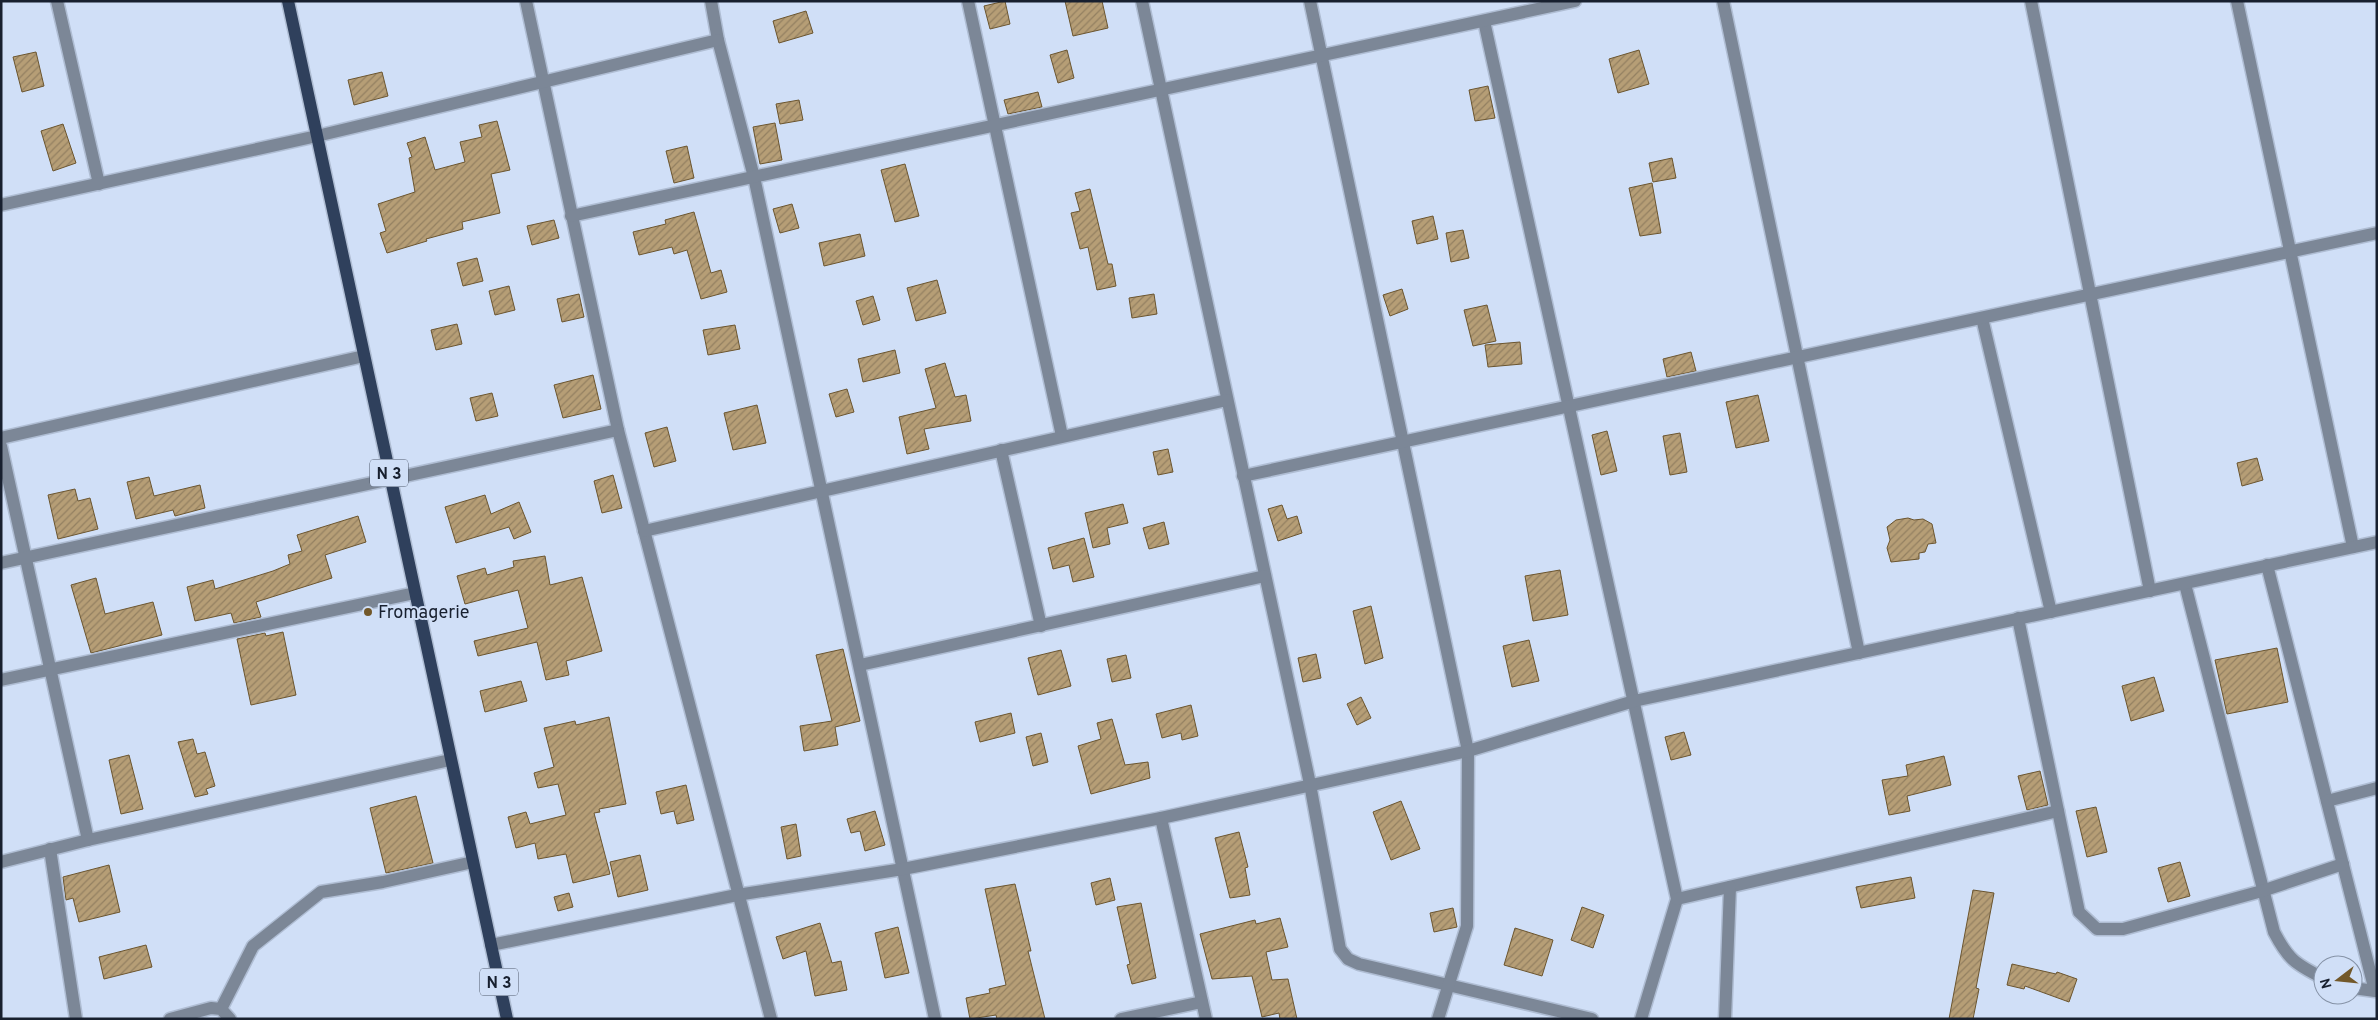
<svg xmlns="http://www.w3.org/2000/svg" width="2378" height="1020" viewBox="0 0 2378 1020" font-family="Overpass,sans-serif">
	<style>
		.building { fill: url(#building-hatch); stroke: #6b552f }
		.lines { fill: none; stroke-linecap: round; stroke-linejoin: round }
		.minor-casing { stroke: #afbdd3; stroke-width: 15 }
		.major-casing { stroke: #afbdd3; stroke-width: 15 }
		.minor { stroke: #7c8797; stroke-width: 12 }
		.major { stroke: #2f405c; stroke-width: 12 }
		.poi-dot { fill: #72582a; stroke: #d0dff7; stroke-width: 2 }
		.labels { text-anchor: middle; stroke-width: 4; stroke-linejoin: round; paint-order: stroke }
		.shield { fill: #d0dff7; stroke: #4f596b; stroke-width: 1 }
		.shield-label { font-size: 16px; font-weight: bold; fill: #18202f }
		.poi-label { font-size: 18px; fill: #18202f; stroke: #d0dff7; text-anchor: start }
	</style>
	<defs>
		<pattern id="building-hatch" width="6" height="6" patternUnits="userSpaceOnUse" patternTransform="scale(1.25)"><rect width="6" height="6" fill="#b69e76"/><path d="M-1 1l2-2M0 6l6-6M5 7l2-2" fill="none" stroke="#938061"/></pattern>
	</defs>
	<rect width="100%" height="100%" fill="#d0dff7"/>
	<!-- building -->
	<g class="building">
		<polygon points="1005,1 1010,24 990,29 984,6"/>
		<polygon points="1065,1 1102,1 1108,28 1073,36"/>
		<polygon points="806,11 813,33 779,43 773,21"/>
		<polygon points="1067,50 1074,78 1058,83 1050,55"/>
		<polygon points="1639,50 1649,84 1618,93 1609,59"/>
		<polygon points="36,52 44,86 22,92 13,57"/>
		<polygon points="382,72 388,96 354,105 348,80"/>
		<polygon points="1488,86 1495,118 1475,121 1469,90"/>
		<polygon points="1038,92 1042,107 1008,114 1004,100"/>
		<polygon points="799,100 803,120 780,124 776,104"/>
		<polygon points="497,121 510,170 491,174 500,213 462,222 463,229 426,239 427,241 387,253 380,233 386,231 378,204 415,192 409,158 412,157 407,143 425,137 435,170 465,162 460,142 482,137 479,125"/>
		<polygon points="775,123 782,160 760,164 753,127"/>
		<polygon points="63,124 76,163 53,171 41,131"/>
		<polygon points="687,146 694,178 674,183 666,151"/>
		<polygon points="1672,158 1676,178 1653,182 1649,163"/>
		<polygon points="905,164 919,216 895,222 881,170"/>
		<polygon points="1652,183 1661,233 1640,236 1629,188"/>
		<polygon points="1090,189 1108,264 1112,264 1116,286 1097,290 1088,247 1080,249 1071,213 1080,211 1075,193"/>
		<polygon points="792,204 799,228 780,233 773,209"/>
		<polygon points="694,212 711,273 721,270 727,292 701,299 687,250 674,254 672,247 639,255 633,232 666,224 665,220"/>
		<polygon points="1433,216 1438,239 1417,244 1412,221"/>
		<polygon points="554,220 559,238 532,245 527,226"/>
		<polygon points="1463,230 1469,258 1451,262 1446,233"/>
		<polygon points="860,234 865,256 824,266 819,243"/>
		<polygon points="477,258 483,281 463,286 457,263"/>
		<polygon points="937,280 946,313 916,321 907,288"/>
		<polygon points="509,286 515,310 495,315 489,291"/>
		<polygon points="1402,289 1408,309 1390,316 1383,295"/>
		<polygon points="579,294 584,317 562,322 557,299"/>
		<polygon points="1154,294 1157,314 1132,318 1129,298"/>
		<polygon points="873,296 880,320 863,325 856,301"/>
		<polygon points="1487,305 1496,341 1473,346 1464,310"/>
		<polygon points="457,324 462,344 436,350 431,330"/>
		<polygon points="735,325 740,349 708,355 703,330"/>
		<polygon points="1520,342 1522,364 1488,367 1485,345"/>
		<polygon points="895,350 900,373 863,382 858,359"/>
		<polygon points="1691,352 1696,371 1667,377 1663,359"/>
		<polygon points="945,363 955,397 966,395 971,421 924,429 929,449 907,454 899,417 936,408 925,369"/>
		<polygon points="593,375 601,409 563,418 554,385"/>
		<polygon points="847,389 854,412 836,417 829,394"/>
		<polygon points="492,393 498,416 476,421 470,398"/>
		<polygon points="1758,395 1769,441 1736,448 1726,402"/>
		<polygon points="757,405 766,443 733,450 724,413"/>
		<polygon points="667,427 676,461 654,467 645,433"/>
		<polygon points="1607,431 1617,471 1601,475 1592,435"/>
		<polygon points="1680,433 1687,472 1670,475 1663,436"/>
		<polygon points="1168,449 1173,472 1158,475 1153,452"/>
		<polygon points="2257,458 2263,480 2242,486 2237,463"/>
		<polygon points="613,475 622,508 602,513 594,481"/>
		<polygon points="149,477 154,496 200,485 205,508 175,516 173,510 136,519 127,482"/>
		<polygon points="75,489 78,501 90,498 98,529 58,539 48,495"/>
		<polygon points="485,495 491,514 519,502 531,532 514,539 509,527 456,543 445,507"/>
		<polygon points="1123,504 1128,523 1107,528 1110,544 1093,548 1085,513"/>
		<polygon points="1282,505 1287,519 1297,516 1302,533 1278,541 1268,509"/>
		<polygon points="358,516 366,542 325,555 332,578 256,602 261,617 234,623 231,613 195,621 187,587 213,580 215,589 273,571 290,564 288,555 302,551 297,535"/>
		<polygon points="1908,518 1914,520 1923,519 1932,524 1936,543 1928,544 1925,552 1919,553 1919,559 1891,562 1887,548 1890,540 1887,527 1896,520"/>
		<polygon points="1164,522 1169,544 1149,549 1143,528"/>
		<polygon points="1084,538 1094,577 1073,582 1069,565 1053,569 1048,548"/>
		<polygon points="545,556 550,585 582,577 602,651 566,661 569,675 546,680 537,642 478,656 474,641 528,628 518,590 465,604 457,576 485,568 487,575 514,567 513,561"/>
		<polygon points="1560,570 1568,615 1533,621 1525,576"/>
		<polygon points="96,578 105,614 153,602 162,635 91,653 71,585"/>
		<polygon points="1371,606 1383,658 1365,664 1353,611"/>
		<polygon points="283,632 296,695 251,705 237,639 265,633 266,636"/>
		<polygon points="1529,640 1539,681 1512,687 1503,646"/>
		<polygon points="2277,648 2288,702 2227,714 2215,660"/>
		<polygon points="843,649 860,721 835,727 838,745 804,751 800,726 832,721 816,655"/>
		<polygon points="1061,650 1071,686 1038,695 1028,658"/>
		<polygon points="1316,654 1321,678 1303,682 1298,658"/>
		<polygon points="1126,655 1131,678 1112,682 1107,659"/>
		<polygon points="2154,677 2164,711 2131,721 2122,686"/>
		<polygon points="521,681 527,701 485,712 480,691"/>
		<polygon points="1361,697 1371,718 1357,725 1347,704"/>
		<polygon points="1191,705 1198,736 1182,740 1181,733 1162,738 1156,714"/>
		<polygon points="1011,713 1015,733 980,742 975,722"/>
		<polygon points="609,717 626,804 599,809 600,812 594,813 610,874 573,883 566,854 538,859 535,843 516,848 508,817 526,812 530,824 566,815 558,784 538,788 534,773 554,767 544,728 575,721 576,725"/>
		<polygon points="1112,719 1125,765 1148,762 1150,778 1091,794 1078,746 1101,739 1097,723"/>
		<polygon points="1684,732 1691,755 1671,760 1665,737"/>
		<polygon points="1041,733 1048,762 1033,766 1026,737"/>
		<polygon points="193,739 197,754 205,752 215,786 206,789 208,794 195,797 178,742"/>
		<polygon points="129,755 143,809 121,814 109,760"/>
		<polygon points="1944,756 1951,785 1907,796 1910,811 1889,815 1882,780 1908,776 1906,765"/>
		<polygon points="2040,771 2048,805 2027,810 2018,776"/>
		<polygon points="686,785 694,820 677,824 674,811 661,814 656,792"/>
		<polygon points="416,796 433,863 386,873 370,808"/>
		<polygon points="1401,801 1420,849 1391,860 1373,812"/>
		<polygon points="2096,807 2107,852 2087,857 2076,811"/>
		<polygon points="875,811 885,845 865,851 860,831 851,833 847,819"/>
		<polygon points="796,824 801,856 787,859 781,827"/>
		<polygon points="1239,832 1248,867 1245,868 1250,895 1230,898 1215,838"/>
		<polygon points="640,855 648,890 618,897 610,862"/>
		<polygon points="2180,862 2190,896 2168,902 2158,868"/>
		<polygon points="109,865 120,912 79,922 73,898 66,900 63,877"/>
		<polygon points="1911,877 1915,898 1861,908 1856,887"/>
		<polygon points="1110,878 1115,900 1096,905 1091,883"/>
		<polygon points="1015,884 1031,951 1028,951 1045,1019 997,1019 996,1015 970,1019 966,998 990,993 989,989 1006,985 985,889"/>
		<polygon points="1973,890 1994,893 1976,988 1979,989 1973,1019 1949,1019"/>
		<polygon points="569,893 573,907 558,911 554,897"/>
		<polygon points="1141,903 1156,978 1132,984 1127,965 1130,964 1117,907"/>
		<polygon points="1582,907 1604,915 1593,948 1571,940"/>
		<polygon points="1453,908 1457,927 1434,932 1430,913"/>
		<polygon points="1280,918 1288,947 1266,952 1272,980 1288,979 1297,1019 1280,1019 1279,1013 1262,1017 1252,976 1212,979 1200,934 1255,920 1256,924"/>
		<polygon points="820,923 832,963 841,961 847,990 815,996 806,951 783,959 776,937"/>
		<polygon points="898,927 909,973 885,978 875,933"/>
		<polygon points="1515,928 1553,940 1542,976 1504,965"/>
		<polygon points="146,945 152,967 104,979 99,957"/>
		<polygon points="2012,964 2056,974 2057,972 2077,979 2069,1002 2025,986 2024,989 2007,985"/>
	</g>
	<g class="lines">
		<!-- minor casing -->
		<g class="minor-casing">
			<g id="minor">
				<polyline points="57,1 99,184"/>
				<polyline points="526,1 618,430 771,1019"/>
				<polyline points="711,1 718,40 754,177 935,1019"/>
				<polyline points="968,1 1062,436"/>
				<polyline points="1142,1 1310,784 1340,949 1348,959 1359,964 1592,1019"/>
				<polyline points="1310,1 1468,751 1467,926 1438,1019"/>
				<polyline points="1723,1 1859,653"/>
				<polyline points="2031,1 2150,591"/>
				<polyline points="2237,1 2353,547"/>
				<polyline points="1484,21 1677,899 1641,1019"/>
				<polyline points="1,205 317,136 718,40"/>
				<polyline points="571,216 1575,1"/>
				<polyline points="1982,318 2051,612"/>
				<polyline points="1,438 364,356"/>
				<polyline points="1,446 88,840"/>
				<polyline points="1001,450 1041,626"/>
				<polyline points="1243,476 2377,233"/>
				<polyline points="644,531 1227,400"/>
				<polyline points="1,563 618,430"/>
				<polyline points="2267,565 2375,991 2353,988"/>
				<path d="M2185 584 2274 932C2288 959 2295 964 2323 978"/>
				<polyline points="2018,618 2079,912 2097,929 2123,929 2262,891 2343,864"/>
				<polyline points="860,665 1265,576"/>
				<polyline points="1,680 415,593"/>
				<polyline points="2327,801 2377,788"/>
				<polyline points="1161,818 1206,1019"/>
				<polyline points="50,849 76,1019"/>
				<polyline points="1,862 88,840 450,760"/>
				<polyline points="1677,899 2058,811"/>
				<polyline points="491,945 737,895 903,869 1161,818 1468,751 1634,701 2377,542"/>
				<polyline points="221,1009 253,946 321,892 383,882 473,862"/>
				<polyline points="170,1019 211,1008 221,1009 230,1019"/>
				<polyline points="1121,1019 1202,1002"/>
				<polyline points="1725,1019 1730,887"/>
			</g>
		</g>
		<!-- major casing -->
		<g class="major-casing">
			<polyline id="major" points="288,1 507,1019"/>
		</g>
		<!-- minor -->
		<use href="#minor" class="minor"/>
		<!-- major -->
		<use href="#major" class="major"/>
	</g>
	<!-- markers -->
	<circle class="poi-dot" cx="368" cy="612" r="5"/>
	<g class="labels">
		<!-- shield labels -->
		<g class="shield">
			<rect x="370" y="459.5" width="38" height="27" rx="4"/>
			<rect x="480" y="968.5" width="38" height="27" rx="4"/>
		</g>
		<g class="shield-label">
			<text x="389" y="479">N 3</text>
			<text x="499" y="988">N 3</text>
		</g>
		<!-- poi labels -->
		<g class="poi-label">
			<text x="378" y="618">Fromagerie</text>
		</g>
	</g>
	<!-- border -->
	<rect width="2378" height="1020" fill="none" stroke="#18202f" stroke-width="5"/>
	<!-- north arrow -->
	<g transform="translate(2338 980) rotate(254)"><circle r="24" fill="#d0dff7" stroke="#8693a7"/>
	<path d="M0-4L9 19L0 12L-9 19Z" fill="#72582a"/>
	<text y="-8" font-size="14" font-weight="bold" text-anchor="middle" fill="#18202f">N</text>
	</g>
</svg>
